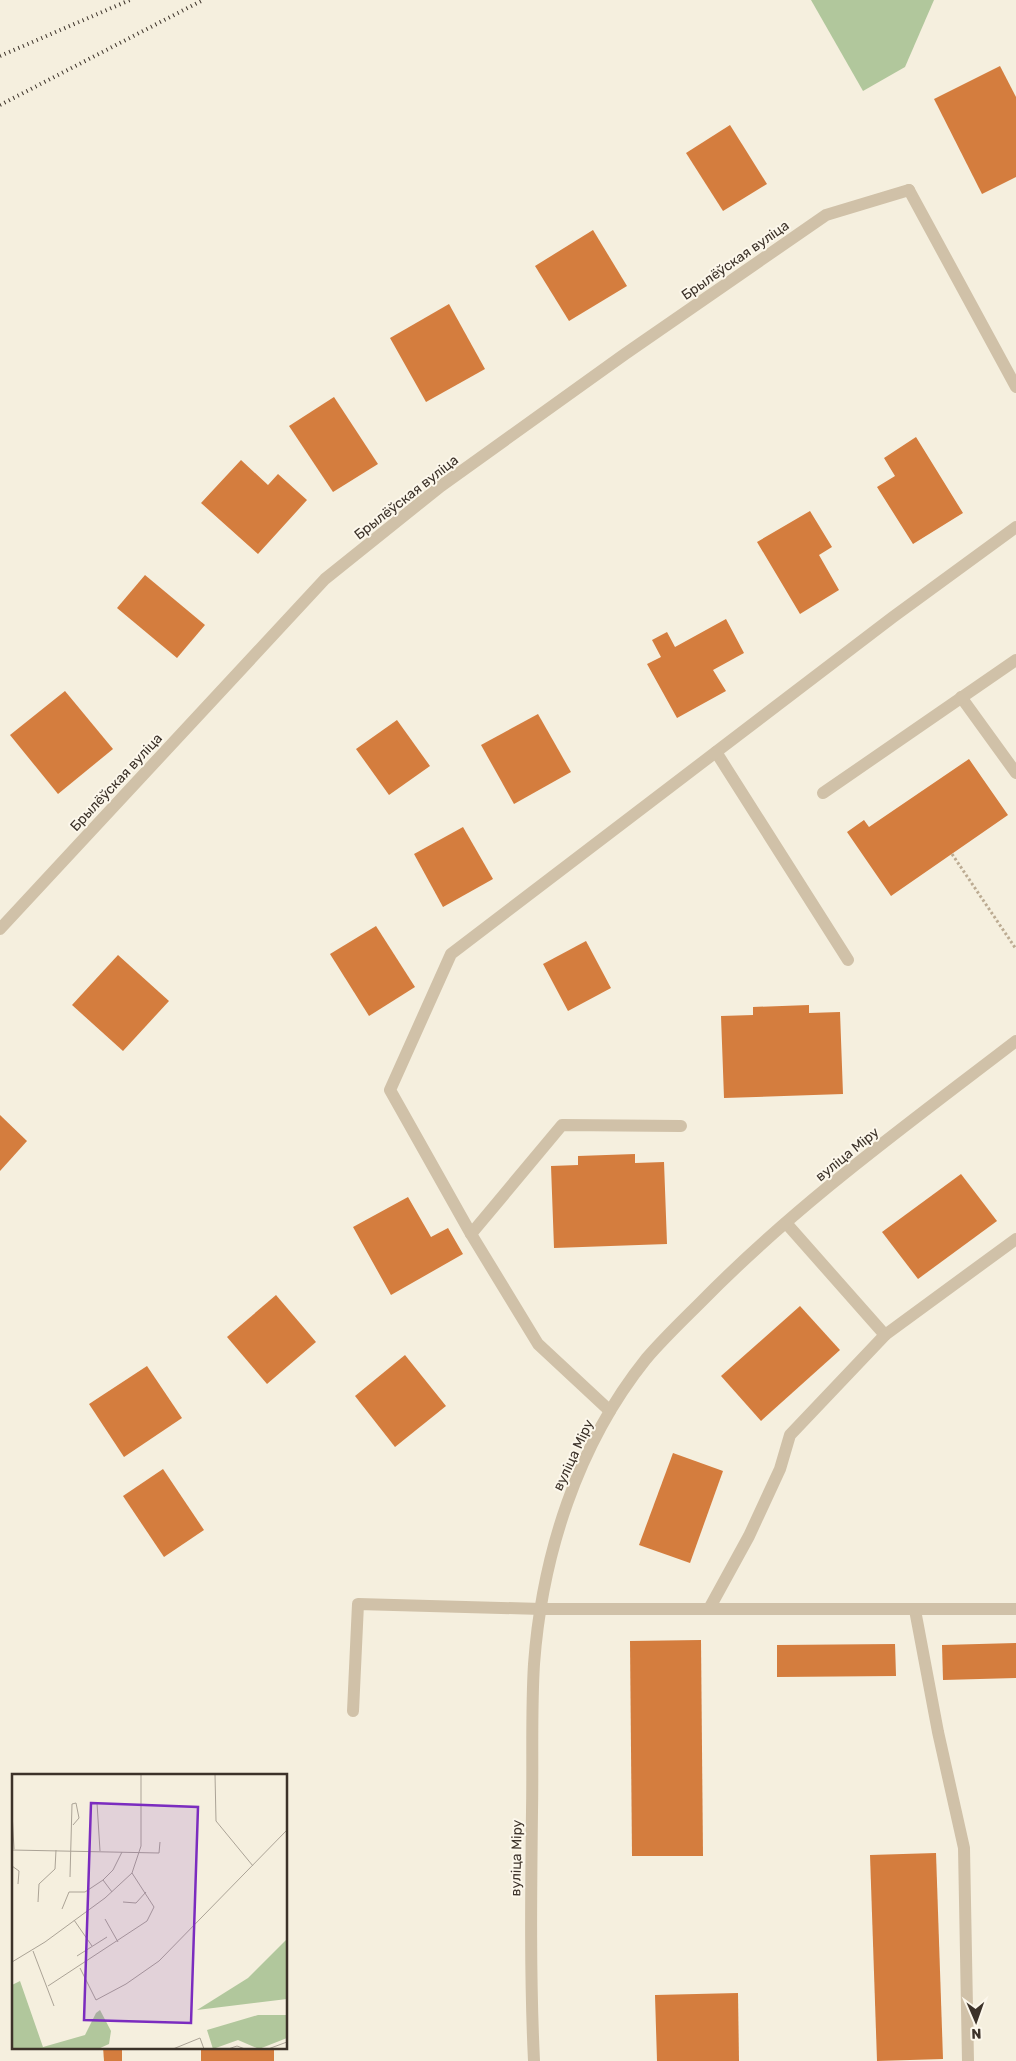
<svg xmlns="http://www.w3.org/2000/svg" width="1016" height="2061" viewBox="0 0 1016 2061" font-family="Rubik,sans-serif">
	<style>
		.green { fill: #b1c79c }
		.building { fill: #d47d3e }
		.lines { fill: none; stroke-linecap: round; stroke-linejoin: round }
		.path { stroke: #bcab92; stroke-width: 3; stroke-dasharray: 2.5 2.5; stroke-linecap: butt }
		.service { stroke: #d0c1a8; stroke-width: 12 }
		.minor { stroke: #d0c1a8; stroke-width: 12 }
		.rail { stroke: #3c3229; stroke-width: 4; stroke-dasharray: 1 4; stroke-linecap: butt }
		.labels { text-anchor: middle; stroke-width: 4; stroke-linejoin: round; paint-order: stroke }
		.street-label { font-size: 14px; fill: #3c3229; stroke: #fcf7eb }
		.inset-road { fill: none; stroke: #aba396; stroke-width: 1 }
		.view { fill: #7b2cbf; fill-opacity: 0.15; stroke: #7b2cbf; stroke-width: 2.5 }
		.inset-edge { fill: none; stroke: #3c3229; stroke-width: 2.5 }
	</style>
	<rect width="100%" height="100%" fill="#f5efde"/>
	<!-- green -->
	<polygon class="green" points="811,0 934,0 905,67 863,91"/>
	<!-- building -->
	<g class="building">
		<polygon points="1000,66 1016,97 1016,177 982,194 934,99"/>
		<polygon points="730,125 767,184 723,211 686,153"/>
		<polygon points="593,230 627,286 569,321 535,266"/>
		<polygon points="449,304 485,369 426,402 390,338"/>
		<polygon points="334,397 378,464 333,492 289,426"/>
		<polygon points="916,437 963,513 913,544 877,487 895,476 884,458"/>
		<polygon points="241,460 268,485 278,474 307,500 258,554 201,503"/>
		<polygon points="810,511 832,547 819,555 839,590 800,614 757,542"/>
		<polygon points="145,575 205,625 177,658 117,608"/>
		<polygon points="726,619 744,653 713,670 726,691 677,718 647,664 661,657 652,640 667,632 675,647"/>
		<polygon points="65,691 113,749 58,794 10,735"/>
		<polygon points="538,714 571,772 514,804 481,745"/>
		<polygon points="397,720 430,766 389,795 356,749"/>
		<polygon points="969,759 1008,815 891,896 847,832 864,820 869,827"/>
		<polygon points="463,827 493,879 443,907 414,854"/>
		<polygon points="376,926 415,987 369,1016 330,954"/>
		<polygon points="586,941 611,988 568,1011 543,964"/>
		<polygon points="118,955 169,1001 123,1051 72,1005"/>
		<polygon points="809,1005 809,1013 840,1012 843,1094 724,1098 721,1016 753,1015 753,1007"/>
		<polygon points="0,1115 27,1141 0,1171"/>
		<polygon points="635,1154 635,1163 664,1162 667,1244 554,1248 551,1166 578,1165 578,1156"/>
		<polygon points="961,1174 997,1221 918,1279 882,1232"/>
		<polygon points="408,1197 431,1237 448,1228 463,1254 391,1295 353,1227"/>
		<polygon points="276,1295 316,1342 267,1384 227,1337"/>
		<polygon points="800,1306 840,1350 761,1421 721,1376"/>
		<polygon points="405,1355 446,1406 395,1447 355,1396"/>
		<polygon points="147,1366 182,1418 124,1457 89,1404"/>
		<polygon points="673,1453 723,1471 690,1563 639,1545"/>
		<polygon points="163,1469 204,1530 164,1557 123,1496"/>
		<polygon points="701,1640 703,1856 632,1856 630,1641"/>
		<polygon points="1016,1643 1016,1678 943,1680 942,1645"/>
		<polygon points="895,1644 896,1676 777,1677 777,1645"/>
		<polygon points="936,1853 943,2059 877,2061 870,1855"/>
		<polygon points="738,1993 739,2061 657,2061 655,1995"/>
		<polygon points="103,2047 122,2047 122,2061 104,2061"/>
		<polygon points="274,2047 274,2061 201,2061 201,2048"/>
	</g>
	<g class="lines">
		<!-- path -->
		<polyline class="path" points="952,854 1016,949"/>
		<!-- service -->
		<g class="service">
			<polyline points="909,190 1016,387"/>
			<polyline points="961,697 1016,773"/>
			<polyline points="716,752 848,960"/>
			<polyline points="823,793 1016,660"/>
			<polyline points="786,1223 885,1335 1016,1239"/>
			<polyline points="471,1234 562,1125 681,1126"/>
			<polyline points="610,1411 538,1344 471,1234 390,1090 451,954 893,617 1016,527"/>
			<polyline points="709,1609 749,1536 780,1469 790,1435 885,1335"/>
			<polyline points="915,1610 938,1732 964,1848 968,2061"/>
			<polyline points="353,1711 358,1604 541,1609 1016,1609"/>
		</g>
		<!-- minor -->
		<g class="minor">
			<polyline points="0,929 325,579 441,486 625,354 826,215 909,190"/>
			<path d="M534 2061C530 1977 531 1895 532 1811 533 1762 531 1713 534 1664 542 1556 577 1445 646 1359 663 1339 683 1320 701 1302 797 1204 908 1124 1016 1041"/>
		</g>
		<!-- rail -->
		<g class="rail">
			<polyline points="0,56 130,0"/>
			<polyline points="0,105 203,0"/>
		</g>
	</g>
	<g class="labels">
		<!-- street labels -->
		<g class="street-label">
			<text transform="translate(735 260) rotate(-35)" y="5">Брылёўская вуліца</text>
			<text transform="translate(406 497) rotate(-38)" y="5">Брылёўская вуліца</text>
			<text transform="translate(116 782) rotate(-47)" y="5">Брылёўская вуліца</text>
			<text transform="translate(847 1154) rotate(-39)" y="5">вуліца Міру</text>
			<text transform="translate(573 1455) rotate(-65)" y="5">вуліца Міру</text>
			<text transform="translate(516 1858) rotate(-89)" y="5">вуліца Міру</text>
		</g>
	</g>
	<!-- overview -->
	<g transform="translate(12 1774)">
		<rect width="275" height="275" fill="#f5efde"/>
		<path d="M275 165V225L185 236 236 204ZM8 207 31 273 73 261 84 239 88 236 99 257 97 270 86 275H0V211ZM246 241H275V264L247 275 226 266 201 275 195 256Z" fill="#b1c79c"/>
		<path class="inset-road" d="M203 0 204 47 241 92M85 29 88 77M0 38 2 75M0 76 147 79 148 68M0 92 7 97 6 110M58 103 60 30 64 29 67 44 61 51M91 106 101 96 110 78M26 128 27 110 43 95 44 76M111 128 124 129 134 118M50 135 57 118H73L91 106 100 118M93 145 106 168M62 146 80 172M21 177 42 232M65 182 95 163M0 188 33 168 93 124 120 99 129 72V0M68 194 84 226 114 210 147 187 275 56M36 212 135 147 142 133 120 99M161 275 188 264 192 275M216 275 225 272 233 275M256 275 275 268"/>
		<path class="view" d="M79 29 186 33 179 249 72 246Z"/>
		<rect width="275" height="275" class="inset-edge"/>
	</g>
	<!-- north arrow -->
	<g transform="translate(976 2021) rotate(178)" stroke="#fcf7eb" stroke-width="4" paint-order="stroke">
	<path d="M0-4L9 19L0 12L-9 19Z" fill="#3c3229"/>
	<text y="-8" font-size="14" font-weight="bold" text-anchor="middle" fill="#3c3229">N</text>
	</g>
</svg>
